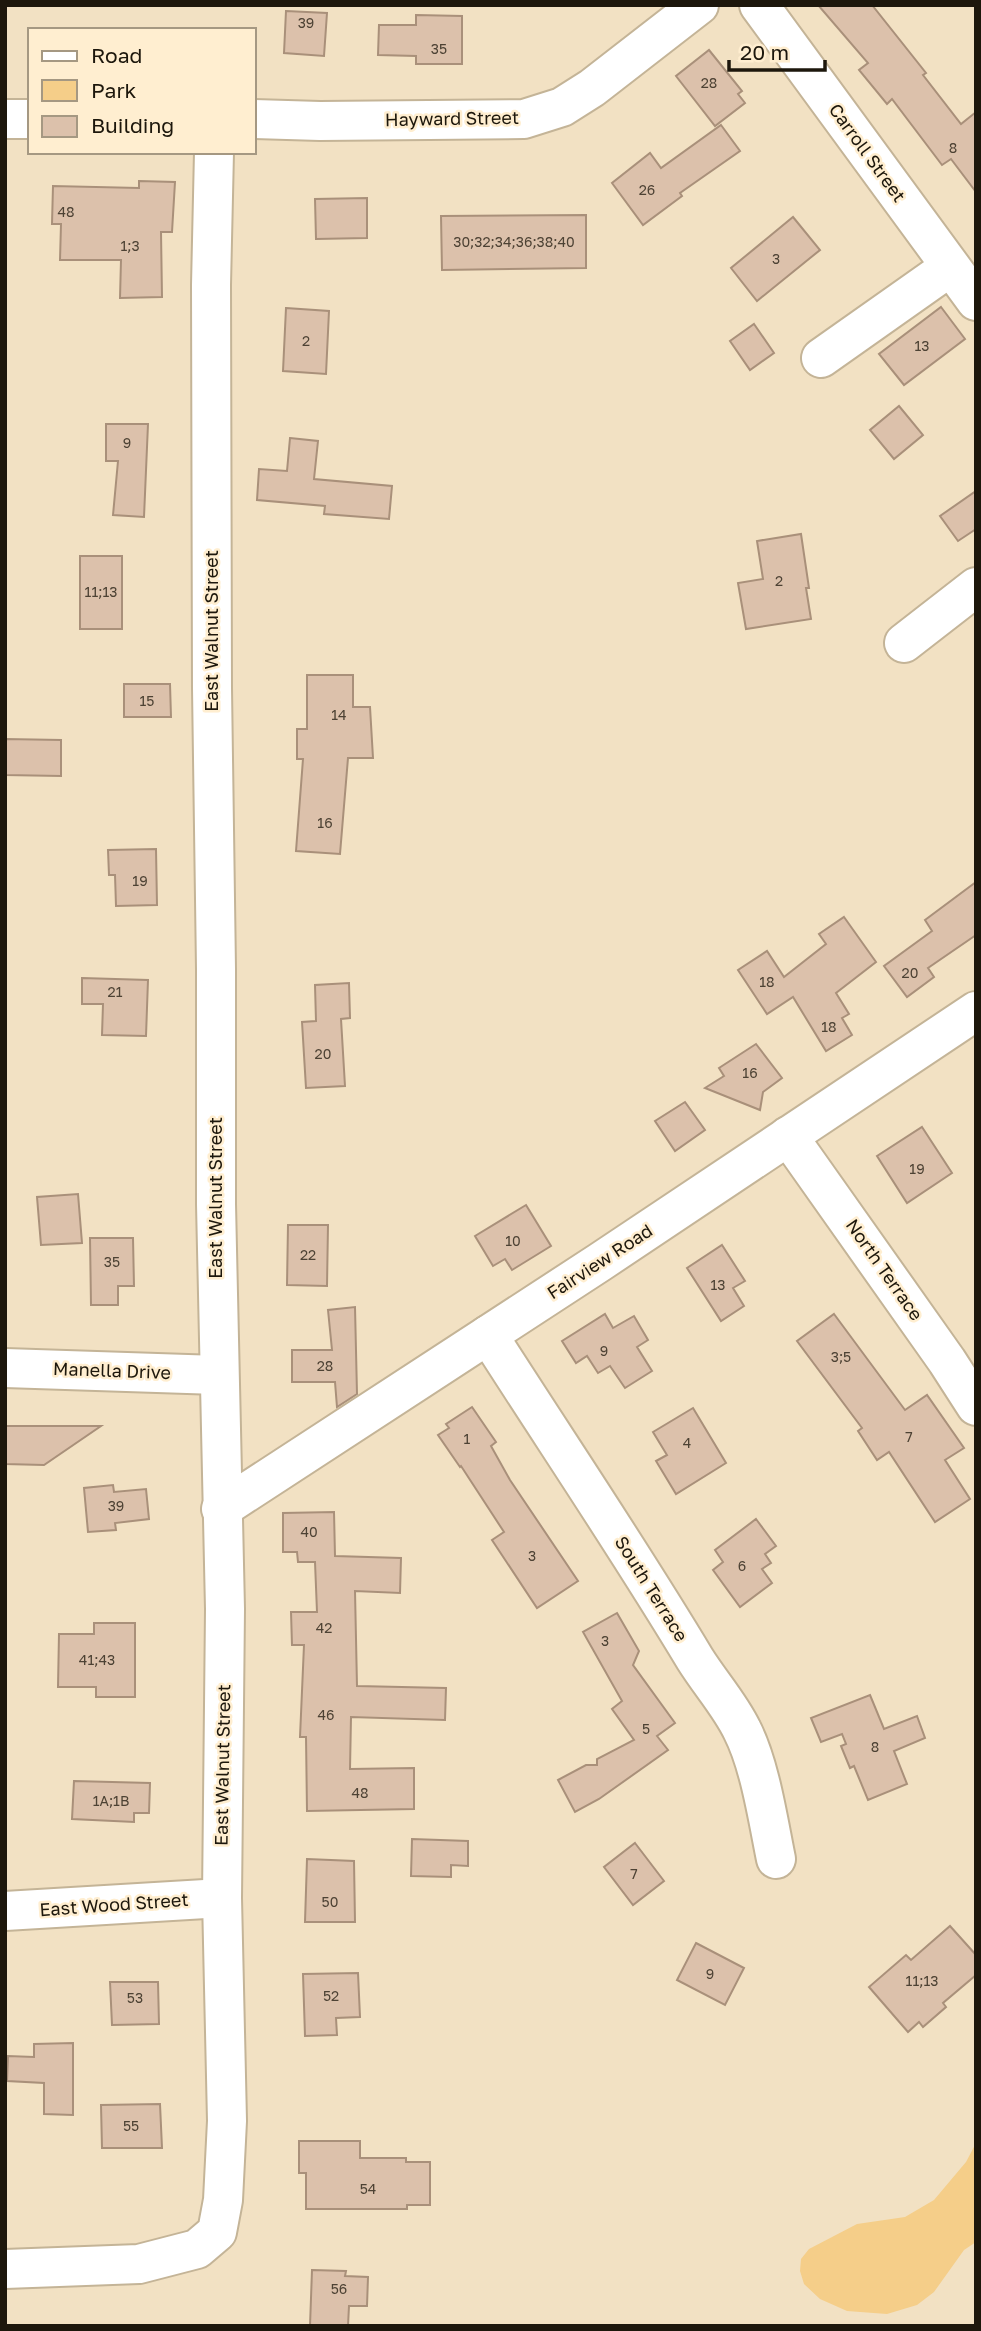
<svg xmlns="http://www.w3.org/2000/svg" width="981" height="2331" viewBox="0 0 981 2331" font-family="'Golos Text',sans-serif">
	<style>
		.green { fill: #f5ce89 }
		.building { fill: #dcc1ab; stroke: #a9907a; stroke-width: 2 }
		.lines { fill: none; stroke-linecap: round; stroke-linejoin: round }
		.minor-casing { stroke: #c4b497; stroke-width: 42 }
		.minor { stroke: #fff; stroke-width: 38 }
		.labels { text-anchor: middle; stroke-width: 5; stroke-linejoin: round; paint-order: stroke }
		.number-label { font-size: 14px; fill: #4d4234 }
		.street-label { font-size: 18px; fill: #1d170c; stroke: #ffeed0 }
	</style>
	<rect width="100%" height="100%" fill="#f2e1c3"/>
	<!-- green -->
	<polygon class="green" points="976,2143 976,2242 964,2250 934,2292 917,2305 887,2314 847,2311 820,2299 804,2284 800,2271 801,2259 809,2249 857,2224 905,2217 934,2200 966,2162"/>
	<!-- building -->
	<g class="building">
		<polygon points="818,5 872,5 926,73 923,75 961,124 976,112 976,192 951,159 942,165 892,99 887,104 859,70 868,63"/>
		<polygon points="286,11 327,13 324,56 284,53"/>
		<polygon points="416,15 462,16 462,64 416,64 416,56 378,55 379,25 416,25"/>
		<polygon points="709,50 742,91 738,94 745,103 715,126 676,76"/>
		<polygon points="721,125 740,151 680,193 682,196 643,225 612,183 650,153 661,168"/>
		<polygon points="139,181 175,182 172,232 161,232 162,297 120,298 121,260 60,260 61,224 52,224 53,186 139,188"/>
		<polygon points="367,198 367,238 316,239 315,199"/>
		<polygon points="586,215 586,268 442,270 441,216"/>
		<polygon points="793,217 820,250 757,301 731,268"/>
		<polygon points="941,307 965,339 904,385 879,354"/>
		<polygon points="286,308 329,311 326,374 283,371"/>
		<polygon points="754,324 774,353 750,370 730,341"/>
		<polygon points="899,406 923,435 894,459 870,430"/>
		<polygon points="106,424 148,424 144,517 113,515 118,461 106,461"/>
		<polygon points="290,438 318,441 314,479 392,486 389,519 324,514 325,506 257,500 259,469 287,471"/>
		<polygon points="976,491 976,529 958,541 940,516"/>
		<polygon points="801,534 809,588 806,588 811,619 746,629 738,583 763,579 757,541"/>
		<rect x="80" y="556" width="42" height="73"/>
		<polygon points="307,675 353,675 353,707 370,707 373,758 348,758 340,854 296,851 303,759 297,759 297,729 307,729"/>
		<polygon points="124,684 170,684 171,717 124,717"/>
		<polygon points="5,739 61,740 61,776 5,775"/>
		<polygon points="156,849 157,905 116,906 115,875 109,875 108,850"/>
		<polygon points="976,882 976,935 928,968 934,977 907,997 884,966 932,931 925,920"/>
		<polygon points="844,917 876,962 836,993 849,1014 842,1018 852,1035 826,1051 793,997 767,1014 738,970 767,951 784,977 826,944 819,934"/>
		<polygon points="82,978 148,980 146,1036 102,1035 103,1004 82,1004"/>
		<polygon points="349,983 350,1018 341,1019 345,1086 306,1088 302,1022 316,1021 315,985"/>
		<polygon points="756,1044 782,1078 763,1092 760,1110 705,1088 724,1076 719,1068"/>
		<polygon points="685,1102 705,1130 675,1151 655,1121"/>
		<polygon points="922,1127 952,1173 907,1203 877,1156"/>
		<polygon points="78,1194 82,1243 41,1245 37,1197"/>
		<polygon points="526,1205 551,1246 512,1270 505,1259 493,1266 475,1236"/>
		<polygon points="288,1225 328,1225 327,1286 287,1285"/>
		<polygon points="90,1238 133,1238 134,1286 118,1286 118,1305 91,1305"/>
		<polygon points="722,1245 745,1281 733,1288 744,1306 721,1321 687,1268"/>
		<polygon points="355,1307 357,1394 337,1407 335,1382 292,1382 292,1350 332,1350 328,1310"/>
		<polygon points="605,1314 613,1328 634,1316 648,1340 637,1347 652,1371 625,1388 610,1366 598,1373 587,1356 576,1363 562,1341"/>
		<polygon points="834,1314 905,1410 927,1395 964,1448 945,1460 970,1499 935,1522 889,1452 877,1460 858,1431 862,1428 797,1341"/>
		<polygon points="472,1407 496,1442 491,1446 510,1480 578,1581 537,1608 492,1540 504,1532 461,1466 460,1467 438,1435 449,1428 446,1424"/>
		<polygon points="693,1408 726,1463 676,1494 656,1461 667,1455 653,1432"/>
		<polygon points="5,1426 101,1426 44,1465 5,1464"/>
		<polygon points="113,1485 114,1492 146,1489 149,1519 115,1523 116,1530 88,1532 84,1488"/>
		<polygon points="334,1512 335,1556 401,1558 400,1593 355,1591 357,1686 446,1688 445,1720 351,1717 350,1769 414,1768 414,1809 307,1811 306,1737 300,1737 304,1645 292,1645 291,1612 317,1612 315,1562 298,1562 297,1552 283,1552 283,1513"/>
		<polygon points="756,1519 776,1546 765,1554 771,1563 762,1569 772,1583 740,1607 713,1570 723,1562 715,1550"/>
		<polygon points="617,1613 639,1651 633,1665 675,1723 657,1736 668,1750 599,1799 575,1812 558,1780 586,1765 597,1765 597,1759 634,1740 612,1709 622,1701 583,1632"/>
		<polygon points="94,1623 135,1623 135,1697 96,1697 96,1687 58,1687 59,1634 94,1634"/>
		<polygon points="870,1695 884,1729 917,1716 925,1738 894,1751 907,1784 868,1800 854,1766 850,1768 841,1746 846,1744 842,1734 821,1742 811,1718"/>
		<polygon points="74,1781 150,1783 149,1813 134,1813 134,1822 72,1819"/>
		<polygon points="412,1839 468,1841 468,1866 451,1865 451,1877 411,1876"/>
		<polygon points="635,1843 664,1881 633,1905 604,1867"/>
		<polygon points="307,1859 354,1861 355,1922 305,1922"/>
		<polygon points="950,1926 976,1955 976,1975 943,2003 946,2007 923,2027 919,2022 908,2032 869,1987 906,1955 911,1960"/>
		<polygon points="696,1943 744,1968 725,2005 677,1980"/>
		<polygon points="358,1973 360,2017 336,2018 337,2035 305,2036 303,1974"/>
		<polygon points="110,1982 158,1982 159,2024 112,2025"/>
		<polygon points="73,2043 73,2115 44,2114 44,2083 7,2081 8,2056 34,2057 34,2044"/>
		<polygon points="160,2104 162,2148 102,2148 101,2105"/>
		<polygon points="299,2141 360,2141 360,2158 406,2158 406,2162 430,2162 430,2205 407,2205 407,2209 306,2209 306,2173 299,2173"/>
		<polygon points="312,2270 346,2271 345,2276 368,2277 367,2306 349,2306 348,2326 310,2326"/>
	</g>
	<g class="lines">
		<!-- minor casing -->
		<g class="minor-casing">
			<g id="minor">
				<polyline points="759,5 976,301"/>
				<polyline points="5,119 30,119"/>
				<polyline points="254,119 320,121 524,119 562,107 592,88 699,5"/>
				<polyline points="821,358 950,267"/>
				<polyline points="904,643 976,587"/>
				<polyline points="788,1136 947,1361 976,1406"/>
				<path d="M488 1335C557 1443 629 1549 695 1659 710 1683 730 1705 742 1730 760 1765 768 1820 776 1859"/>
				<polyline points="5,1368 218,1375"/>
				<polyline points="221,1509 600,1262 976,1011"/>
				<polyline points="5,1911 222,1898"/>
				<polyline points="5,2269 139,2264 197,2249 217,2232 223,2200 227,2121 222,1898 225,1609 216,1204 216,969 212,688 211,285 214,152"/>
			</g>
		</g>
		<!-- minor -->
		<use href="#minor" class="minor"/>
	</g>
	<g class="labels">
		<!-- number labels -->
		<g class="number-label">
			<text x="306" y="28">39</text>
			<text x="439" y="54">35</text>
			<text x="709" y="88">28</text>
			<text x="953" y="153">8</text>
			<text x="647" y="195">26</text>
			<text x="66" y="217">48</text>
			<text x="514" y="247">30;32;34;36;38;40</text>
			<text x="130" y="251">1;3</text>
			<text x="776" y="264">3</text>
			<text x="306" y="346">2</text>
			<text x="922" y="351">13</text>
			<text x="127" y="448">9</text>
			<text x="779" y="586">2</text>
			<text x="101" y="597">11;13</text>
			<text x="147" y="706">15</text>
			<text x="339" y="720">14</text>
			<text x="325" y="828">16</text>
			<text x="140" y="886">19</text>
			<text x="910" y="978">20</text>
			<text x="767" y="987">18</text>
			<text x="115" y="997">21</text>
			<text x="829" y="1032">18</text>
			<text x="323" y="1059">20</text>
			<text x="750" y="1078">16</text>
			<text x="917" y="1174">19</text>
			<text x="513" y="1246">10</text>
			<text x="308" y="1260">22</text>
			<text x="112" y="1267">35</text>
			<text x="718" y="1290">13</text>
			<text x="604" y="1356">9</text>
			<text x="841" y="1362">3;5</text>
			<text x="325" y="1371">28</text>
			<text x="909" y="1442">7</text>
			<text x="467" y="1444">1</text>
			<text x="687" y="1448">4</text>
			<text x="116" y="1511">39</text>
			<text x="309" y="1537">40</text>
			<text x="532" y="1561">3</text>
			<text x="742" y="1571">6</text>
			<text x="324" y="1633">42</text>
			<text x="605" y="1646">3</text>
			<text x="97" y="1665">41;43</text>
			<text x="326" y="1720">46</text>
			<text x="646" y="1734">5</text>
			<text x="875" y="1752">8</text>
			<text x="360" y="1798">48</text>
			<text x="111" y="1806">1A;1B</text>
			<text x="634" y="1879">7</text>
			<text x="330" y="1907">50</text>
			<text x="710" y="1979">9</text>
			<text x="922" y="1986">11;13</text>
			<text x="331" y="2001">52</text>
			<text x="135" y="2003">53</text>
			<text x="131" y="2131">55</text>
			<text x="368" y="2194">54</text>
			<text x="339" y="2294">56</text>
		</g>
		<!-- street labels -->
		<g class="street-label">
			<text transform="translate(452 119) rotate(-1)" y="6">Hayward Street</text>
			<text transform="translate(867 153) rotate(54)" y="6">Carroll Street</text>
			<text transform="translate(212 631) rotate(-90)" y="6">East Walnut Street</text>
			<text transform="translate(216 1198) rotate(-90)" y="6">East Walnut Street</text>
			<text transform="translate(600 1262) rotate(-33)" y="6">Fairview Road</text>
			<text transform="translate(884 1270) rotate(55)" y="6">North Terrace</text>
			<text transform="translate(112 1371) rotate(2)" y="6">Manella Drive</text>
			<text transform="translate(651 1589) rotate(58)" y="6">South Terrace</text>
			<text transform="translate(223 1765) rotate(-89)" y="6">East Walnut Street</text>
			<text transform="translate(114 1905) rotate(-4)" y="6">East Wood Street</text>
		</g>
	</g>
	<!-- border -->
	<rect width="981" height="2331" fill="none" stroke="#1d170c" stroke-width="14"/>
	<!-- legend -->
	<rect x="28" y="28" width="228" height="126" fill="#ffeed0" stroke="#a59882" stroke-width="2"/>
	<rect x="42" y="51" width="35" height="10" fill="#ffffff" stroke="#a59882" stroke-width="2"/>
	<text x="91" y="63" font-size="21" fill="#1d170c">Road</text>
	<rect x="42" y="80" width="35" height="21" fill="#f5ce89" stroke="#a59882" stroke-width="2"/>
	<text x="91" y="98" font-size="21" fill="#1d170c">Park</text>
	<rect x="42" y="116" width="35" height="21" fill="#dcc1ab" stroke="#a59882" stroke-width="2"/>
	<text x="91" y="133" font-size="21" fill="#1d170c">Building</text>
	<!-- scale -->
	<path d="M729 60v10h96v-10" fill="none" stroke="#1d170c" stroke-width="3.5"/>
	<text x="740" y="60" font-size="21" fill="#1d170c" stroke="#ffeed0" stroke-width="5" paint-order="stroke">20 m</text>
</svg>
